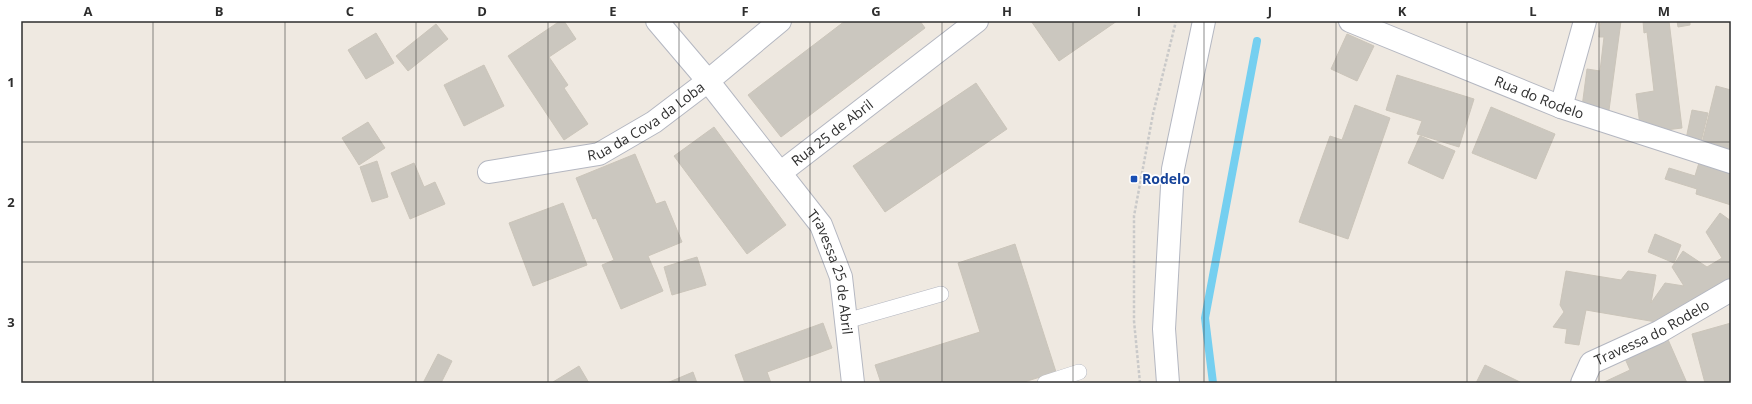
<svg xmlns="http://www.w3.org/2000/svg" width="1752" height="404" viewBox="0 0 1752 404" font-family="'Open Sans',sans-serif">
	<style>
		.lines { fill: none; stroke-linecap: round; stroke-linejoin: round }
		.stream { stroke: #75cff0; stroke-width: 8 }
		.building { fill: #cbc7bf; stroke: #cbc5ba }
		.lane-casing { stroke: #b4b7c1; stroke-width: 16 }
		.street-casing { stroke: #b4b7c1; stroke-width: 24 }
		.secondary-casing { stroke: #b4b7c1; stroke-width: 24 }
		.path { stroke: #c9c9c9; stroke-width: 2.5; stroke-dasharray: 3 2; stroke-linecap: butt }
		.lane { stroke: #fff; stroke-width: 15 }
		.street { stroke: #fff; stroke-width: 22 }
		.secondary { stroke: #fff; stroke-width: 22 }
		.grid { fill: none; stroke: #2e2e2e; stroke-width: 1; stroke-opacity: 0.55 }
		.transit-dot { fill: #1a4fb4; stroke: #fff; stroke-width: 1.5 }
		.labels { text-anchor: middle; stroke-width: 3.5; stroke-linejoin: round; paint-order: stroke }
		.street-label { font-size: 14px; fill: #2e2e2e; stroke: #fff }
		.transit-label { font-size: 14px; font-weight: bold; fill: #164399; stroke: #fff; text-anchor: start }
		.neatline { fill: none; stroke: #2e2e2e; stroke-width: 1.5 }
		.grid-label { font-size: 13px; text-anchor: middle; font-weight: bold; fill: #2e2e2e }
	</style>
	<rect width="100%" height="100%" fill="#efe9e1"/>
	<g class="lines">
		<!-- stream -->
		<polyline class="stream" points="1213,383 1205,318 1257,41"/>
	</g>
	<!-- building -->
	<g class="building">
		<polygon points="560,21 564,21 576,39 549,57 568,85 564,88 588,124 564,140 508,56"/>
		<polygon points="845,21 920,21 925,28 781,137 748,95"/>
		<polygon points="1031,21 1117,21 1059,61"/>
		<polygon points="1601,21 1621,21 1609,110 1582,107 1587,69 1600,71 1604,37 1599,37"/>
		<polygon points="1643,21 1669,21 1682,128 1641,133 1636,94 1654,91 1647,32 1644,33"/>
		<polygon points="1677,21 1690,21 1690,25 1678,27"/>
		<polygon points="436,24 448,39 408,71 396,56"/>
		<polygon points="376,33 394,63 366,79 348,50"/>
		<polygon points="1347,34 1374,46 1357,81 1331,69"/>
		<polygon points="484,65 504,106 464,126 444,85"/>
		<polygon points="1397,75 1474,99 1459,147 1417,134 1422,121 1386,110"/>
		<polygon points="976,83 1007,129 885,212 853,166"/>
		<polygon points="1716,86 1731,90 1730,154 1701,147"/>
		<polygon points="1355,105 1390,118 1348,239 1299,222 1330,136 1342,140"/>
		<polygon points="1491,107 1555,134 1536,179 1472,153"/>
		<polygon points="1692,110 1708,113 1701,142 1686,139"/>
		<polygon points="368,122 385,148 359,165 342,138"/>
		<polygon points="714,127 786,225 747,254 674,156"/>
		<polygon points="1420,136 1455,151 1443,179 1408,163"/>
		<polygon points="635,154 656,204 665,201 682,242 648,256 663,291 621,309 602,265 614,260 596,218 593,219 576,178"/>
		<polygon points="1701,156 1731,166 1731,205 1696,194 1697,189 1665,179 1669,168 1695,176"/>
		<polygon points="377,161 388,197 372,202 360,167"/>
		<polygon points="414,163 424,187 435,182 445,204 410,219 391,173"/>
		<polygon points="563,203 587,265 533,286 509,223"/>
		<polygon points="1720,213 1731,221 1731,281 1662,323 1586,310 1579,345 1565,343 1567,329 1553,327 1564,312 1560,305 1566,271 1621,280 1628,271 1656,275 1651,303 1665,283 1684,286 1672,267 1683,251 1707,267 1722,258 1706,232"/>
		<polygon points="1655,234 1681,245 1674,263 1648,252"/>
		<polygon points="1015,244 1056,372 1021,383 881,383 875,365 980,332 958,263"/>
		<polygon points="697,257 706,285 672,295 664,267"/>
		<polygon points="823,323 832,348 767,372 771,383 745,383 735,355"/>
		<polygon points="1731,323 1731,383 1705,383 1692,334"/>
		<polygon points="1666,335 1687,383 1602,383 1630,370 1623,354"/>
		<polygon points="438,354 452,361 441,383 423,383"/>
		<polygon points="1485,365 1522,383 1476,383"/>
		<polygon points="579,366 589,383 554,383 553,382"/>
		<polygon points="693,372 697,383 667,383"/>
	</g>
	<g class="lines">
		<!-- lane casing -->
		<g class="lane-casing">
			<g id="lane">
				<polyline points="846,321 941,294"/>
				<polyline points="1045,383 1079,372"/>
			</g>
		</g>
		<!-- street casing -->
		<g class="street-casing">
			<g id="street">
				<path id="s1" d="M657 21 708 81 821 225 841 277 853 383"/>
				<path id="s2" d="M1350 21 1561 107 1731 162"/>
				<polyline points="1561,107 1585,21"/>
				<path id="s3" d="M489 172 599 154 654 122 708 81 780 21"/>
				<path id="s4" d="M780 173 977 21"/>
				<path id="s5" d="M1582 383 1591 363 1659 332 1731 290"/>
			</g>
		</g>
		<!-- secondary casing -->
		<g class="secondary-casing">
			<polyline id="secondary" points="1168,383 1164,329 1173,169 1204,21"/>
		</g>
		<!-- path -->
		<polyline class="path" points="1140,383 1134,321 1134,216 1153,114 1176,21"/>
		<!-- lane -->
		<use href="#lane" class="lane"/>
		<!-- street -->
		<use href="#street" class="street"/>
		<!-- secondary -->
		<use href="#secondary" class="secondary"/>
	</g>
	<!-- grid -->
	<path class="grid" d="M153 21V383M285 21V383M416 21V383M548 21V383M679 21V383M810 21V383M942 21V383M1073 21V383M1204 21V383M1336 21V383M1467 21V383M1599 21V383M21 142H1731M21 262H1731"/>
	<!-- markers -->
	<rect class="transit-dot" x="1130" y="175" width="8" height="8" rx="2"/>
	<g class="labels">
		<!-- street labels -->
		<g class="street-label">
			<text dy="5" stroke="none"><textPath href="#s2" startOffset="204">Rua do Rodelo</textPath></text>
			<text dy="5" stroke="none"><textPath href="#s3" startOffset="168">Rua da Cova da Loba</textPath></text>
			<text dy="5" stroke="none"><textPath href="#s4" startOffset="66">Rua 25 de Abril</textPath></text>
			<text dy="5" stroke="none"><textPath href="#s1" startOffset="310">Travessa 25 de Abril</textPath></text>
			<text dy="5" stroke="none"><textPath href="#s5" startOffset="90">Travessa do Rodelo</textPath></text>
		</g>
		<!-- transit labels -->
		<g class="transit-label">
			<text x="1142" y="184">Rodelo</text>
		</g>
	</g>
	<!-- border -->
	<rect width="1752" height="404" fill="none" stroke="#ffffff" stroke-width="44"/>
	<rect x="22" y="22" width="1708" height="360" class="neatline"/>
	<g class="grid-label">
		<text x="88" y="16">A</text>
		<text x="219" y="16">B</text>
		<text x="350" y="16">C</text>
		<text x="482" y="16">D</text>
		<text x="613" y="16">E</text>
		<text x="745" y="16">F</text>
		<text x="876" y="16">G</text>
		<text x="1007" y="16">H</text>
		<text x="1139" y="16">I</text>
		<text x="1270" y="16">J</text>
		<text x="1402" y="16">K</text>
		<text x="1533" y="16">L</text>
		<text x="1664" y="16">M</text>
		<text x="11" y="87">1</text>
		<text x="11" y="207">2</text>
		<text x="11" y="327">3</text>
	</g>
</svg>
